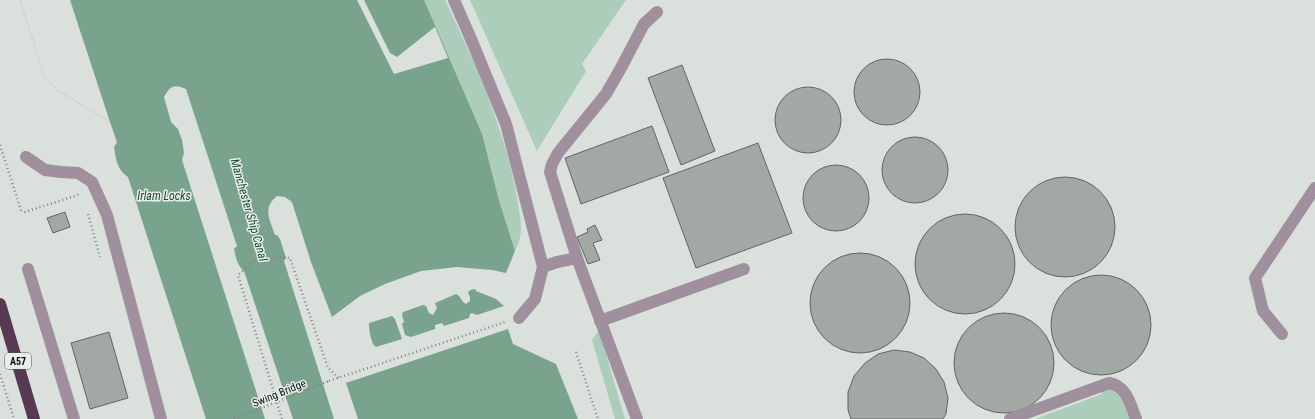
<svg xmlns="http://www.w3.org/2000/svg" width="1315" height="419" viewBox="0 0 1315 419" font-family="'Roboto Condensed',sans-serif">
	<style>
		.green { fill: #adcdbb }
		.water { fill: #79a38c }
		.pier { fill: #dae1dd }
		.building { fill: #a2a9a5; stroke: #606663 }
		.lines { fill: none; stroke-linecap: round; stroke-linejoin: round }
		.path { stroke: #808582; stroke-width: 2.5; stroke-dasharray: 1 3; stroke-linecap: butt }
		.minor { stroke: #a0909d; stroke-width: 12 }
		.highway { stroke: #573953; stroke-width: 12 }
		.path-bridge { stroke: #808582; stroke-width: 2.5; stroke-dasharray: 1 3; stroke-linecap: butt }
		.labels { text-anchor: middle; stroke-width: 3; stroke-linejoin: round; paint-order: stroke }
		.shield { fill: #e7eeea; stroke: #4e5350; stroke-width: 1 }
		.shield-label { font-size: 10px; font-weight: bold; fill: #0d100e }
		.street-label { font-size: 11px; fill: #0d100e; stroke: #e7eeea }
		.water-label { font-size: 12px; font-style: italic; fill: #144931; stroke: #e7eeea }
	</style>
	<rect width="100%" height="100%" fill="#dae1dd"/>
	<!-- green -->
	<g class="green">
		<path d="M424 0H445C475 63 505 128 517 198 520 217 525 234 515 251L498 197Z"/>
		<polygon points="470,0 626,0 582,64 586,71 537,151"/>
		<polygon points="599,330 625,419 615,419 592,340"/>
		<path d="M1108 388C1122 392 1125 407 1130 419H1035L1102 394 1101 389Z"/>
	</g>
	<!-- water -->
	<g class="water">
		<path d="M20 0H424L482 134 498 197 515 251 506 273 492 270 457 267 421 271 385 284 360 296 332 317 311 262 292 202 285 197 277 196C262 208 270 220 275 235H277L280 239 286 258 284 261 334 419H293L244 271C237 265 236 258 234 249L237 246 186 89C175 84 170 85 164 97L171 122 178 129 182 140 184 153 182 160 265 419H206L128 177C117 170 116 159 114 147L117 142 110 122 57 90 45 78Z"/>
		<polygon points="475,289 476,291 496,299 504,306 477,315 472,313 470,314 469,318 444,326 442,323 435,325 435,329 411,337 405,335 402,324 404,322 402,315 403,312 423,305 426,306 429,313 433,315 437,308 435,303 456,294 459,296 463,302 466,304 470,301 470,297 468,293 470,290"/>
		<path d="M392 316 395 319 402 339 376 347 373 344C370 337 369 330 369 323Z"/>
		<polygon points="508,329 513,344 556,364 578,419 358,419 346,383"/>
	</g>
	<!-- pier -->
	<g class="pier">
		<polygon points="20,0 70,0 110,122 57,90 45,78"/>
		<polygon points="357,0 364,0 390,53 397,57 435,27 448,58 394,74"/>
	</g>
	<!-- building -->
	<g class="building">
		<circle cx="887" cy="92" r="33"/>
		<polygon points="682,65 715,151 681,165 648,78"/>
		<circle cx="808" cy="120" r="33"/>
		<polygon points="652,126 669,172 581,204 565,158"/>
		<circle cx="915" cy="170" r="33"/>
		<polygon points="758,143 792,233 696,268 663,178"/>
		<circle cx="836" cy="198" r="33"/>
		<circle cx="1065" cy="227" r="50"/>
		<polygon points="65,212 70,227 53,233 47,218"/>
		<circle cx="965" cy="264" r="50"/>
		<polygon points="595,225 602,240 593,243 600,260 588,264 577,237 588,232 587,229"/>
		<circle cx="860" cy="303" r="50"/>
		<circle cx="1101" cy="325" r="50"/>
		<circle cx="1004" cy="363" r="50"/>
		<polygon points="109,332 128,398 90,409 71,343"/>
		<polygon points="894,350 910,352 924,358 936,369 944,382 948,398 946,414 943,419 851,419 848,410 848,392 854,376 865,363 878,354"/>
	</g>
	<g class="lines">
		<!-- path -->
		<g class="path">
			<polyline points="0,145 21,210 25,212 78,195 81,196"/>
			<polyline points="88,214 100,257"/>
			<polyline points="576,352 598,419"/>
			<polyline points="0,374 14,419"/>
			<polyline points="329,381 505,322"/>
			<polyline points="282,419 238,275 261,255 290,258 328,368 339,378"/>
		</g>
		<!-- minor -->
		<g class="minor">
			<polyline points="454,0 471,39 506,124 543,267 535,299 519,318"/>
			<polyline points="26,157 45,170 61,172 78,173 92,182 107,215 161,419"/>
			<polyline points="577,258 550,172 552,164 558,153 606,94 622,66 644,24 657,12"/>
			<polyline points="543,267 557,262 577,258 637,419"/>
			<polyline points="28,269 74,419"/>
			<polyline points="600,321 744,269"/>
			<polyline points="1282,334 1263,311 1255,278 1315,188"/>
			<path d="M1010 419 1109 383C1127 386 1130 404 1136 419"/>
		</g>
		<!-- highway -->
		<polyline class="highway" points="0,304 34,419"/>
		<!-- path-bridge -->
		<polyline class="path-bridge" points="234,419 329,381"/>
	</g>
	<g class="labels">
		<!-- shield labels -->
		<rect class="shield" x="5" y="353" width="26" height="16" rx="3"/>
		<g class="shield-label">
			<text x="18" y="365">A57</text>
		</g>
		<!-- street labels -->
		<g class="street-label">
			<text transform="translate(279 393) rotate(-22)" y="4">Swing Bridge</text>
		</g>
		<!-- water labels -->
		<g class="water-label">
			<text x="164" y="200">Irlam Locks</text>
			<text transform="translate(249 210) rotate(74)" y="4">Manchester Ship Canal</text>
		</g>
	</g>
</svg>
